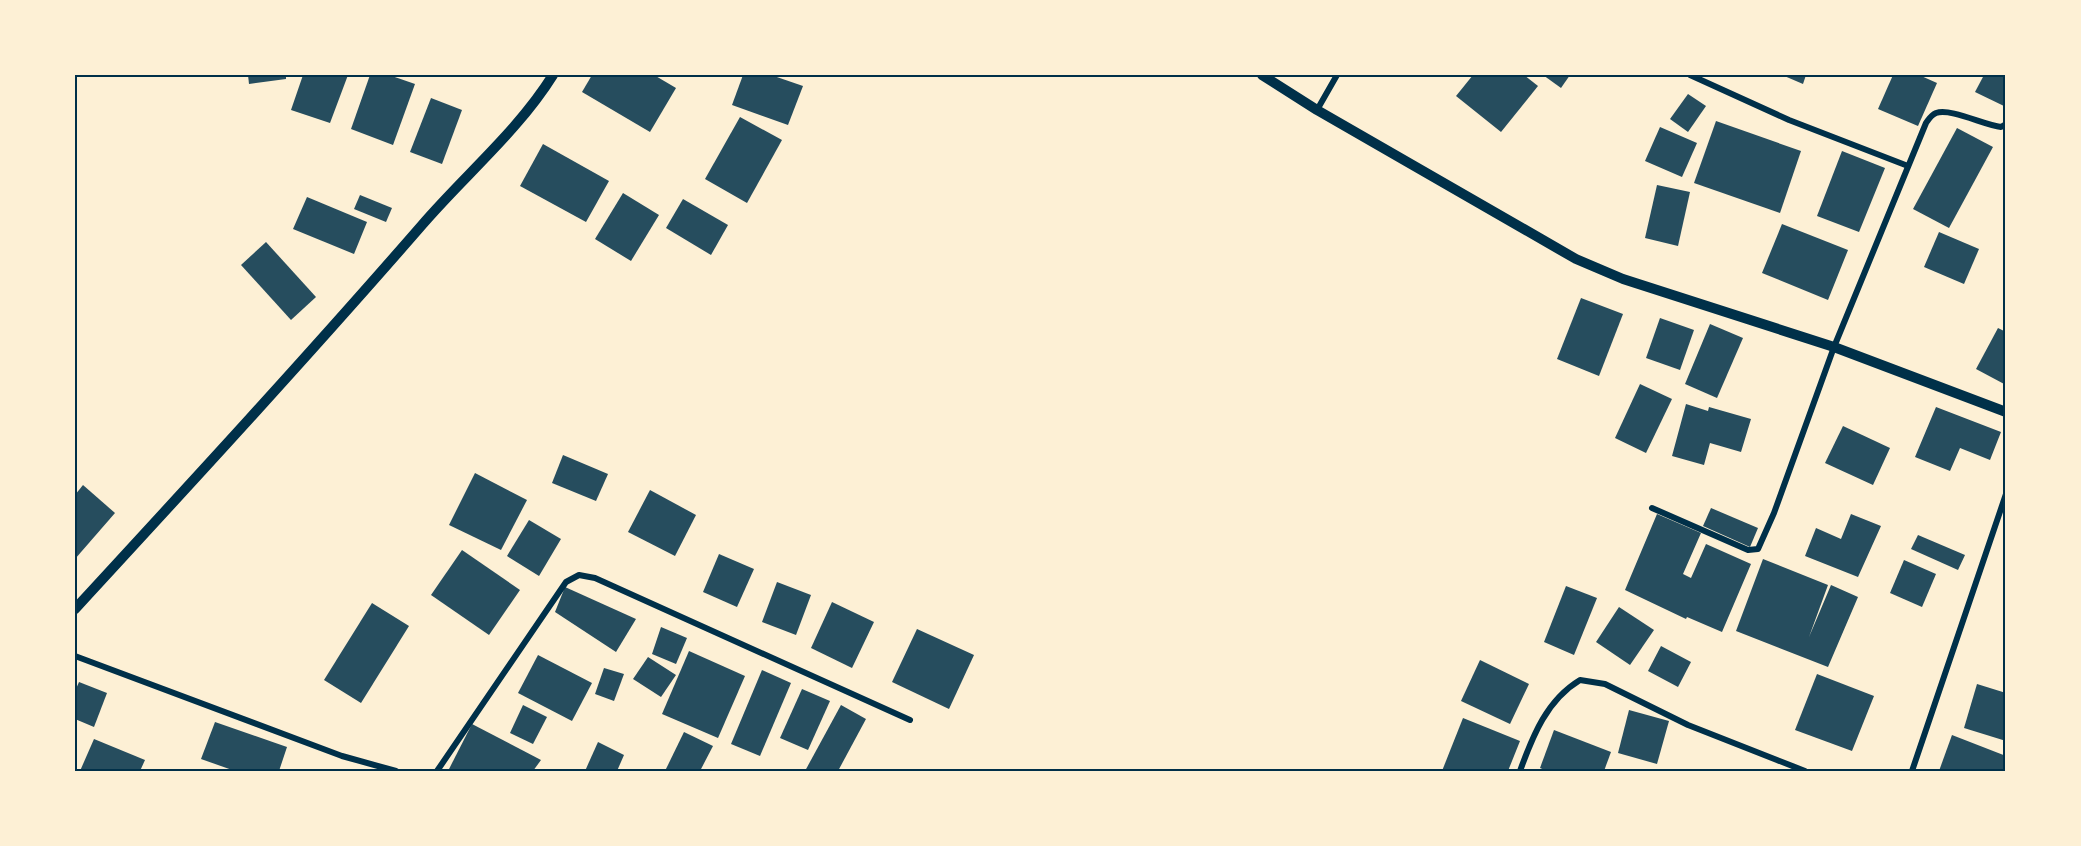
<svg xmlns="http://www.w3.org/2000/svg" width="2081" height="846" viewBox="0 0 2081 846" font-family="Inter,sans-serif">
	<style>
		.building { fill: #264d5e }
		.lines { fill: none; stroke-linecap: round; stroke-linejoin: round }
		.minor { stroke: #003049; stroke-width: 6 }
		.tertiary { stroke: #003049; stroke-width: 10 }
		.neatline { fill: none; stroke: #003049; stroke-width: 2 }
	</style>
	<rect width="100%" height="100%" fill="#fdf0d5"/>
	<!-- building -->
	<g class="building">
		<polygon points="248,75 286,75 286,79 249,84"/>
		<polygon points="303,75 348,75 330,123 291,110"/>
		<polygon points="370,75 389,75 415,84 393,145 351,129"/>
		<polygon points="592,75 654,75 676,88 650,132 582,92"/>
		<polygon points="743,75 771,75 803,86 788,125 732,105"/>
		<polygon points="1473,75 1524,75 1538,86 1501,132 1456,96"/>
		<polygon points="1543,75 1570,75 1561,88"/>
		<polygon points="1782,75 1806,75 1803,84"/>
		<polygon points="1893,75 1919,75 1937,83 1918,126 1878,109"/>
		<polygon points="1984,75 2006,75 2006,107 1975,92"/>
		<polygon points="1688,94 1706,106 1688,132 1670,119"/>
		<polygon points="431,98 462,110 442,164 410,152"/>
		<polygon points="740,117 782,140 747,203 705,179"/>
		<polygon points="1716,121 1801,151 1780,213 1694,183"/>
		<polygon points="1660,127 1697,143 1682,177 1645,161"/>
		<polygon points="1957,128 1993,147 1949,228 1913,209"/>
		<polygon points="543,144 609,181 586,222 520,186"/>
		<polygon points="1842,151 1885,168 1859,232 1817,216"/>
		<polygon points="1657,185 1690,192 1678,246 1645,238"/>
		<polygon points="623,193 659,215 631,261 595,239"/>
		<polygon points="360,195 392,208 386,222 354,209"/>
		<polygon points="307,197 367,222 354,254 293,229"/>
		<polygon points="683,199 728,225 711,255 666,228"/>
		<polygon points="1782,224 1848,250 1828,300 1762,273"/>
		<polygon points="1939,232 1979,249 1964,284 1924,267"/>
		<polygon points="266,242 316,297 291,320 241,265"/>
		<polygon points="1581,298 1623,314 1599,376 1557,359"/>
		<polygon points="1660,318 1694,330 1680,370 1646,358"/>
		<polygon points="1710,324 1743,338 1717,398 1685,384"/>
		<polygon points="1998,328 2006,332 2006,385 1976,369"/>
		<polygon points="1640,384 1672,399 1646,453 1615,438"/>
		<polygon points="1686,404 1708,411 1709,407 1751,419 1741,452 1710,443 1704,465 1672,456"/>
		<polygon points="1936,407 2001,432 1990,460 1960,448 1950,471 1915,457"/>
		<polygon points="1843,426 1890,448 1873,485 1825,463"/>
		<polygon points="563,455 608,474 596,501 552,483"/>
		<polygon points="475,473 527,500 501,550 449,525"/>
		<polygon points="83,485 115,513 75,559 75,495"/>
		<polygon points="650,490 696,515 675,556 628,532"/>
		<polygon points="1711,508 1758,528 1750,547 1703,526"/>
		<polygon points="1657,514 1701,533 1683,574 1691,578 1706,544 1751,564 1722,632 1687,617 1686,619 1625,590"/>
		<polygon points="1851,514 1881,526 1858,577 1805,556 1816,528 1841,539"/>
		<polygon points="529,520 561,539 539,576 507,556"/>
		<polygon points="1918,535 1965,555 1958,570 1911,549"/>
		<polygon points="462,550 520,590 489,635 431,595"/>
		<polygon points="719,554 754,569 737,607 703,592"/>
		<polygon points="1763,559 1828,585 1809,637 1831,585 1858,597 1828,667 1736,631"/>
		<polygon points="1904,560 1936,574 1922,607 1890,593"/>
		<polygon points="777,582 811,595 796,635 762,622"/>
		<polygon points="1566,586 1597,598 1574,655 1544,642"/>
		<polygon points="565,587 636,619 616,652 555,612"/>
		<polygon points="832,602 874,622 852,668 811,648"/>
		<polygon points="372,603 409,626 361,703 324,680"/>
		<polygon points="1619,607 1654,630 1630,665 1596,642"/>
		<polygon points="661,627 687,638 676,664 652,654"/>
		<polygon points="917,629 974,655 949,709 892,682"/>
		<polygon points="1661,646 1691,662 1678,687 1648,671"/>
		<polygon points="689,651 745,676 718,738 662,714"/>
		<polygon points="538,655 592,683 572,721 518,693"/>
		<polygon points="648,657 676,675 661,697 633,679"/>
		<polygon points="1480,660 1529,684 1510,724 1461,701"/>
		<polygon points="604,668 624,674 614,701 595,694"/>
		<polygon points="762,670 791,683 760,756 731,744"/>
		<polygon points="1817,674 1874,696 1852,751 1795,730"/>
		<polygon points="79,682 107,693 94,727 75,719 75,691"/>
		<polygon points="1977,684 2006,693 2006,741 1964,728"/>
		<polygon points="802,689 830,701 808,750 780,738"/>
		<polygon points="523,705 547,717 533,744 510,733"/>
		<polygon points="841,705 866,719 838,771 805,771"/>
		<polygon points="1629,710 1669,721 1657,764 1618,753"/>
		<polygon points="1463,718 1520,741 1508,771 1442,771"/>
		<polygon points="215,722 287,747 279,771 235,771 201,759"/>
		<polygon points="472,724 541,760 533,771 448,771"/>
		<polygon points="1554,730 1611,752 1604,771 1547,771 1540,768"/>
		<polygon points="684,732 713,746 700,771 665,771"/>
		<polygon points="1952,735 2006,756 2006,771 1939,771"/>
		<polygon points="94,739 145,760 140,771 80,771"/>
		<polygon points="598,742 624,755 617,771 585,771"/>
	</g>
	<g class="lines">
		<!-- minor -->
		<g class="minor">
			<polyline points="1690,75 1789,120 1908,166"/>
			<polyline points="1317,110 1337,75"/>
			<path d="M1652 508 1748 550 1758 549 1774 513 1834 347 1926 123C1929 119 1931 115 1936 113 1951 108 1984 125 2001 127L2006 124"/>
			<polyline points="75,656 342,756 396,771"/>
			<polyline points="437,771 566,582 579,575 595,578 910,720"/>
			<path d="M1520 771C1533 735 1547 700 1580 680L1605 684 1688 725 1805 771"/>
			<polyline points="1912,771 2006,494"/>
		</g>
		<!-- tertiary -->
		<g class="tertiary">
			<polyline points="1262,75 1317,110 1576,259 1623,279 1834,347 2006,412"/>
			<path d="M75 609C192 482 309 355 422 225 465 175 518 131 553 75"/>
		</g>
	</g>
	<!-- border -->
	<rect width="2081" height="846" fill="none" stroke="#fdf0d5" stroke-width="153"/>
	<rect x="76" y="76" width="1928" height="694" class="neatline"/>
</svg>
